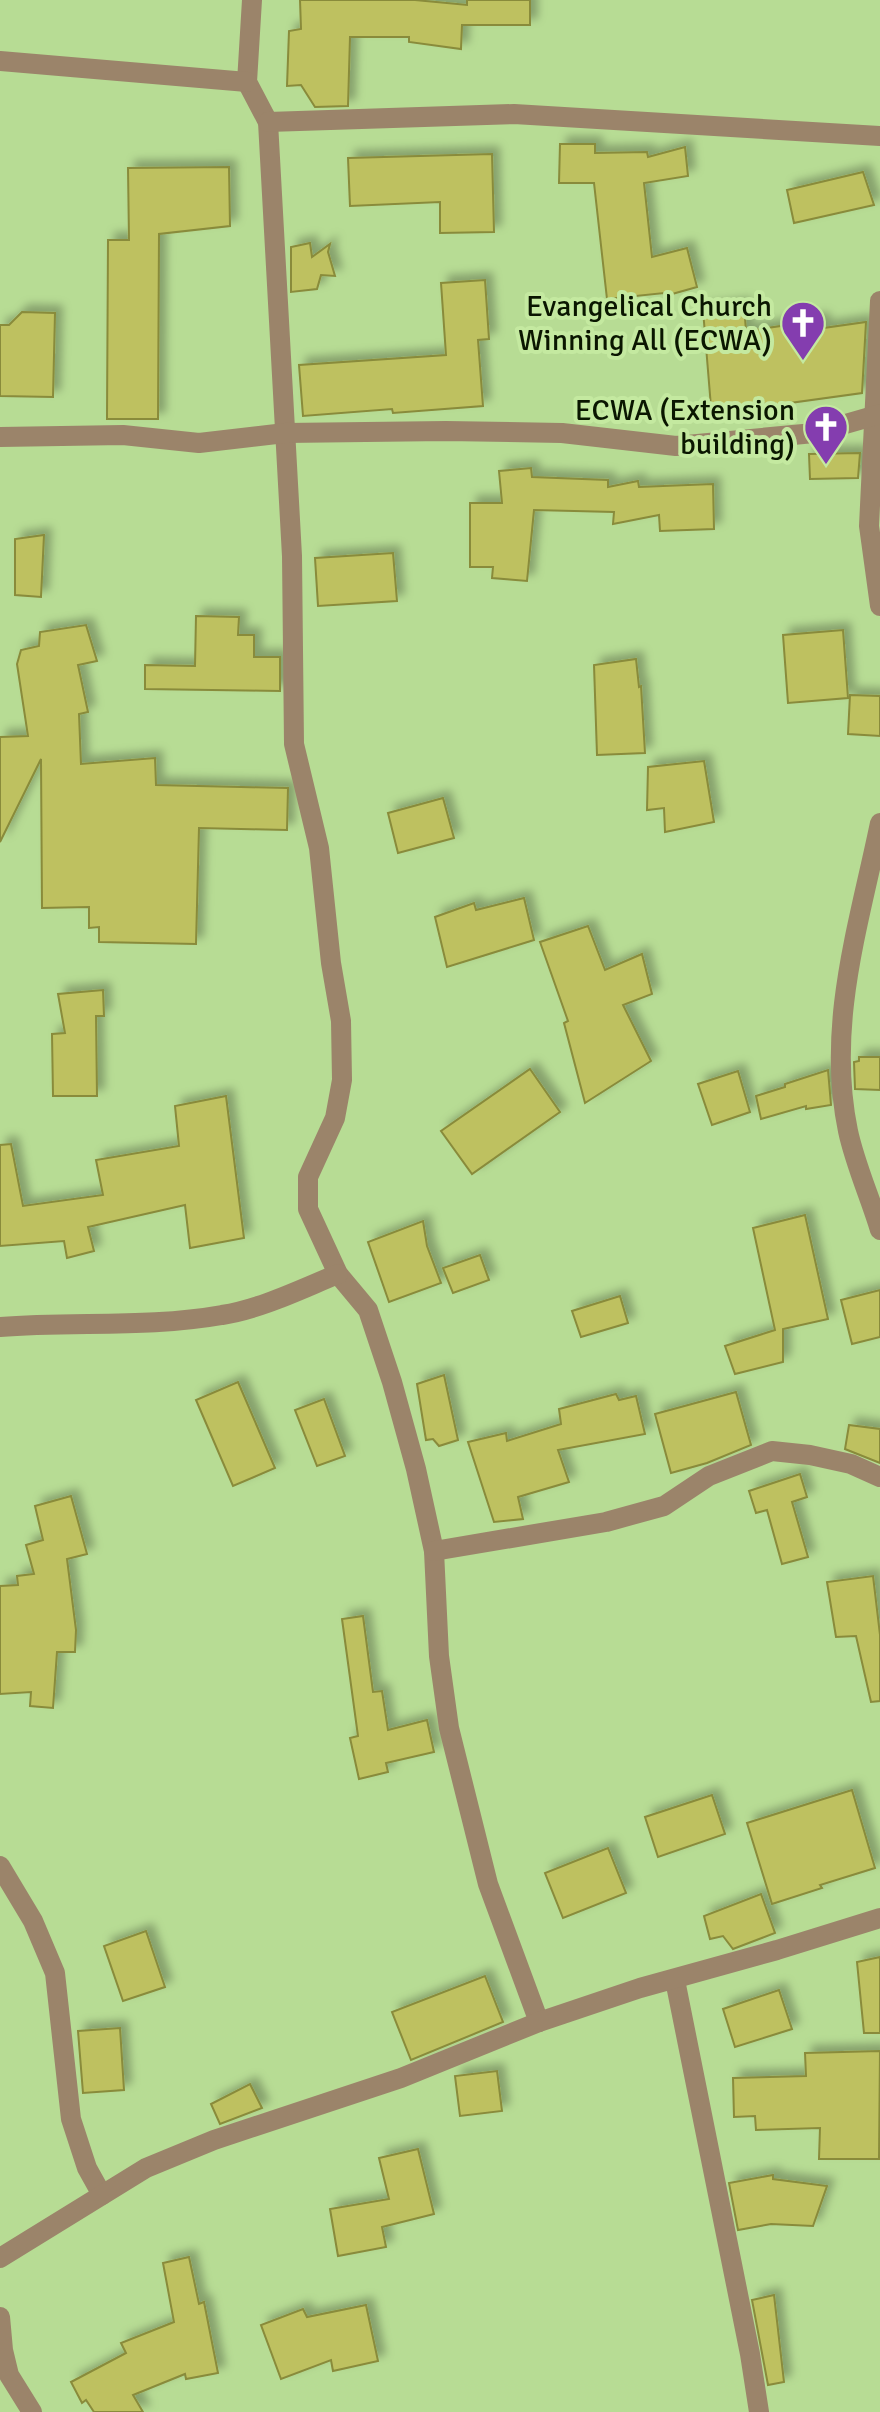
<svg xmlns="http://www.w3.org/2000/svg" width="880" height="2412" viewBox="0 0 880 2412" font-family="Signika,sans-serif">
	<style>
		.building { fill: #bec160; stroke: #898b3b; stroke-width: 2; filter: url(#shadow) }
		.lines { fill: none; stroke-linecap: round; stroke-linejoin: round }
		.minor { stroke: #9b846a; stroke-width: 20 }
		.labels { text-anchor: middle; stroke-width: 8; stroke-linejoin: round; paint-order: stroke }
		.poi-label { font-size: 30px; fill: #0a1600; stroke: #c4e9a0; text-anchor: end }
	</style>
	<defs>
		<filter id="shadow"><feDropShadow dx="7" dy="-7" stdDeviation="4" flood-color="#0004"/></filter>
	</defs>
	<rect width="100%" height="100%" fill="#b7dc94"/>
	<!-- building -->
	<g class="building">
		<polygon points="300,0 415,0 467,5 467,0 530,0 530,25 462,25 461,49 409,42 409,37 350,37 348,106 315,107 301,85 287,86 289,31 301,29"/>
		<polygon points="560,144 595,144 595,153 647,152 648,157 685,147 688,176 644,183 652,257 687,248 697,287 665,296 664,293 607,299 594,183 559,183"/>
		<polygon points="492,154 494,232 440,233 440,202 350,206 348,158"/>
		<polygon points="229,167 230,226 159,234 158,419 107,419 108,240 129,240 128,168"/>
		<polygon points="863,172 874,205 794,223 787,190"/>
		<polygon points="310,243 312,257 330,244 328,252 335,276 321,275 317,289 291,292 291,247"/>
		<polygon points="485,280 489,339 478,340 483,406 393,413 392,409 303,416 299,365 446,355 441,283"/>
		<polygon points="744,305 746,331 822,320 823,328 866,322 862,393 775,405 775,403 711,407 703,310"/>
		<polygon points="22,312 55,313 53,397 0,396 0,325 9,325"/>
		<polygon points="860,453 858,478 810,479 809,454"/>
		<polygon points="531,468 532,477 608,480 608,487 638,481 639,487 713,484 714,529 660,531 659,515 613,524 614,512 534,510 527,581 492,578 493,567 470,567 470,503 502,503 499,471"/>
		<polygon points="44,535 41,597 15,595 15,539"/>
		<polygon points="393,553 397,601 318,606 315,558"/>
		<polygon points="196,616 239,617 238,635 254,635 254,657 280,657 280,691 145,689 145,665 195,666"/>
		<polygon points="86,625 97,661 78,665 88,712 79,714 81,764 155,758 156,785 288,788 287,830 199,828 196,944 99,942 99,927 89,928 89,907 42,908 41,759 0,842 0,737 28,736 17,664 21,650 39,646 40,632"/>
		<polygon points="843,630 848,698 788,703 783,635"/>
		<polygon points="636,659 639,687 641,686 645,753 597,755 594,665"/>
		<polygon points="850,695 880,696 880,736 848,734"/>
		<polygon points="704,761 714,822 665,832 664,808 647,810 648,767"/>
		<polygon points="443,798 454,838 398,853 388,813"/>
		<polygon points="524,898 534,940 447,967 435,917 474,903 476,910"/>
		<polygon points="588,926 605,970 642,954 652,994 623,1005 651,1061 585,1103 564,1023 568,1021 540,942"/>
		<polygon points="103,990 104,1016 96,1016 97,1096 53,1096 52,1034 65,1033 58,994"/>
		<polygon points="859,1057 880,1057 880,1090 855,1089 854,1062 859,1061"/>
		<polygon points="530,1069 560,1112 472,1174 441,1131"/>
		<polygon points="828,1070 831,1105 806,1109 806,1106 761,1119 756,1096 785,1087 785,1084"/>
		<polygon points="738,1071 750,1112 712,1125 698,1084"/>
		<polygon points="226,1096 244,1238 190,1248 185,1205 88,1227 94,1251 67,1258 64,1241 0,1246 0,1145 11,1144 23,1206 103,1195 96,1160 179,1146 175,1106"/>
		<polygon points="805,1215 828,1319 783,1329 783,1362 735,1374 725,1346 775,1330 753,1228"/>
		<polygon points="423,1221 427,1246 441,1283 389,1302 368,1242"/>
		<polygon points="480,1255 489,1280 453,1293 443,1268"/>
		<polygon points="880,1290 880,1337 852,1344 841,1300"/>
		<polygon points="620,1296 628,1323 581,1337 572,1311"/>
		<polygon points="444,1375 458,1440 439,1446 433,1439 426,1440 417,1384"/>
		<polygon points="238,1382 275,1468 233,1486 196,1400"/>
		<polygon points="736,1392 751,1445 707,1463 671,1473 655,1414"/>
		<polygon points="616,1394 619,1400 636,1396 645,1434 558,1450 569,1482 518,1497 523,1519 494,1522 468,1442 506,1433 507,1441 561,1424 559,1409"/>
		<polygon points="324,1399 345,1456 317,1466 295,1410"/>
		<polygon points="849,1425 880,1429 880,1463 845,1449"/>
		<polygon points="800,1474 807,1497 792,1502 808,1557 782,1564 767,1510 756,1513 749,1491"/>
		<polygon points="71,1496 87,1554 67,1559 76,1630 75,1652 57,1652 53,1708 30,1706 31,1692 0,1694 0,1586 18,1585 17,1576 34,1574 26,1545 43,1540 35,1506"/>
		<polygon points="873,1576 880,1635 880,1701 871,1702 856,1636 836,1637 827,1582"/>
		<polygon points="363,1616 373,1692 382,1691 388,1730 427,1720 434,1752 386,1763 388,1772 359,1779 350,1738 358,1736 342,1619"/>
		<polygon points="852,1790 875,1868 820,1885 822,1888 772,1904 747,1823"/>
		<polygon points="712,1795 725,1834 658,1857 645,1817"/>
		<polygon points="608,1848 626,1893 563,1918 545,1873"/>
		<polygon points="761,1894 775,1933 733,1949 723,1936 710,1939 704,1916"/>
		<polygon points="146,1931 165,1987 123,2001 104,1946"/>
		<polygon points="880,1957 880,2033 864,2033 857,1962"/>
		<polygon points="485,1976 503,2022 411,2060 392,2012"/>
		<polygon points="779,1990 792,2029 735,2047 723,2009"/>
		<polygon points="120,2028 124,2090 83,2093 78,2031"/>
		<polygon points="880,2051 879,2159 819,2159 820,2128 756,2130 755,2116 734,2117 733,2078 806,2076 805,2053"/>
		<polygon points="497,2071 502,2111 460,2116 455,2076"/>
		<polygon points="250,2084 262,2108 220,2124 211,2104"/>
		<polygon points="418,2149 434,2214 382,2227 386,2247 338,2256 330,2209 389,2199 379,2158"/>
		<polygon points="773,2175 773,2179 827,2186 813,2226 771,2224 738,2230 729,2183"/>
		<polygon points="189,2257 199,2304 204,2302 218,2373 186,2379 185,2374 133,2395 143,2412 94,2412 86,2400 82,2403 71,2382 126,2353 121,2343 174,2322 163,2263"/>
		<polygon points="774,2295 784,2382 768,2385 752,2300"/>
		<polygon points="366,2305 378,2361 333,2371 331,2360 281,2379 261,2325 303,2309 307,2317"/>
	</g>
	<g class="lines">
		<!-- minor -->
		<g class="minor">
			<polyline points="252,0 247,82 268,122 292,556 294,744 319,848 331,963 341,1021 342,1080 335,1118 308,1177 308,1209 338,1274 368,1310 392,1382 416,1469 434,1551 439,1656 449,1728 488,1884 539,2022"/>
			<polyline points="0,61 247,82"/>
			<polyline points="268,122 514,114 880,136"/>
			<polyline points="880,301 869,526 880,606"/>
			<polyline points="0,437 123,435 199,443 285,433 446,431 562,433 676,446 814,433 880,414"/>
			<path d="M880 823C859 925 826 1025 848 1131 855 1164 870 1197 880 1230"/>
			<path d="M0 1327C74 1321 149 1328 222 1315 261 1309 301 1289 338 1274"/>
			<polyline points="434,1551 606,1522 664,1506 709,1476 772,1451 810,1455 851,1464 880,1477"/>
			<polyline points="0,1866 33,1921 55,1973 71,2119 87,2168 102,2195"/>
			<polyline points="675,1980 750,2354 759,2412"/>
			<polyline points="0,2258 146,2168 214,2140 401,2078 539,2022 640,1988 777,1950 880,1918"/>
			<polyline points="0,2317 3,2350 9,2375 32,2412"/>
		</g>
	</g>
	<!-- icons -->
	<defs>
		<g id="church-pin" transform="scale(2.3)"><path d="M0 17L-7.5 6A9.5 9.5 0 1 1 7.5 6Z" fill="#843daf" stroke="#c4e9a0"/><path d="M-1.2-6h2.4v3.5h3.3v2.4h-3.3V6h-2.4V-.1h-3.3v-2.4h3.3Z" fill="#fff"/></g>
	</defs>
	<g fill-rule="evenodd">
		<use href="#church-pin" x="803" y="323"/>
		<use href="#church-pin" x="826" y="427"/>
	</g>
	<g class="labels">
		<!-- poi labels -->
		<g class="poi-label">
			<text x="772" y="316">Evangelical Church<tspan x="772" dy="34">Winning All (ECWA)</tspan></text>
			<text x="795" y="420">ECWA (Extension<tspan x="795" dy="34">building)</tspan></text>
		</g>
	</g>
</svg>
